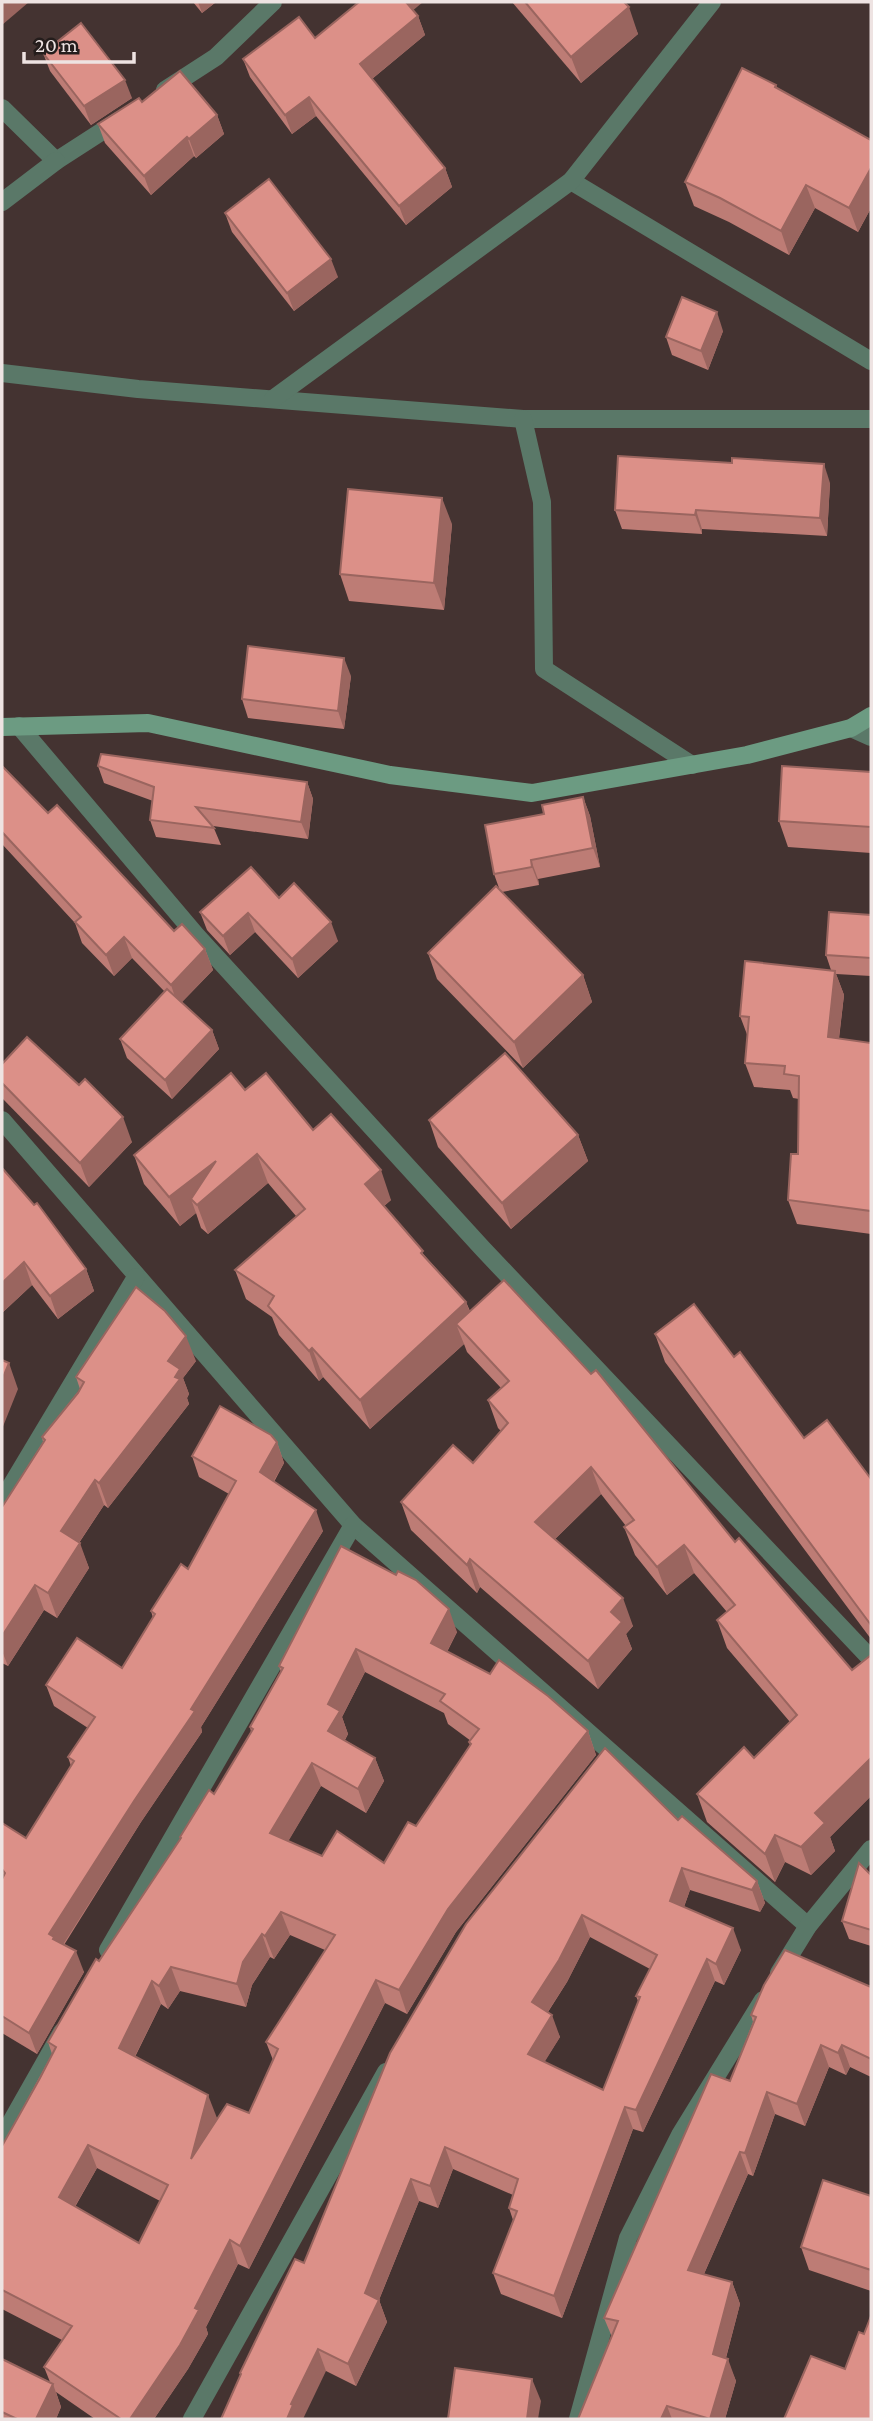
<svg xmlns="http://www.w3.org/2000/svg" width="873" height="2421" viewBox="0 0 873 2421" font-family="'Crimson Pro',serif">
	<style>
		.lines { fill: none; stroke-linecap: round; stroke-linejoin: round }
		.street { stroke: #5a7868; stroke-width: 18 }
		.secondary { stroke: #6c9b82; stroke-width: 18 }
		.wall { fill: #bd7c75; fill-rule: evenodd }
		.shaded-wall { fill: #9a655f }
		.building { fill: #dc9088; stroke: #9a655f; stroke-width: 2; fill-rule: evenodd }
	</style>
	<rect width="100%" height="100%" fill="#443331"/>
	<g class="lines">
		<!-- street -->
		<g class="street">
			<polyline points="165,90 216,57 273,2"/>
			<polyline points="2,108 56,161 118,121"/>
			<polyline points="571,181 871,361"/>
			<polyline points="2,202 56,161"/>
			<polyline points="2,373 138,389 523,419 871,419"/>
			<polyline points="273,399 571,181 712,2"/>
			<polyline points="523,419 542,502 544,669 692,765"/>
			<polyline points="19,726 196,935 483,1249 871,1659"/>
			<polyline points="851,728 871,737"/>
			<polyline points="2,1120 353,1525 808,1926"/>
			<polyline points="2,1501 136,1277"/>
			<polyline points="108,1950 353,1525"/>
			<polyline points="779,1973 808,1926 871,1849"/>
			<polyline points="2,2138 62,2032"/>
			<polyline points="192,2419 386,2072"/>
			<polyline points="578,2419 628,2238 680,2135 763,2000"/>
		</g>
		<!-- secondary -->
		<polyline class="secondary" points="2,727 148,723 390,775 532,793 747,755 851,728 871,716"/>
	</g>
	<!-- wall -->
	<g class="wall">
		<polygon points="193,2 216,2 202,13"/>
		<polygon points="512,2 624,2 638,34 581,83"/>
		<polygon points="413,10 418,16 425,35 372,79 445,168 452,187 406,225 316,116 292,134 250,77 243,59"/>
		<polygon points="43,53 132,98 91,125 50,71"/>
		<polygon points="776,85 777,88 871,140 871,208 858,232 815,208 789,255 729,222 694,206 685,182"/>
		<polygon points="142,102 217,115 224,134 196,158 194,156 151,195 105,143 98,124"/>
		<polygon points="225,213 338,277 294,311 232,232"/>
		<polygon points="723,331 708,370 672,355 666,337"/>
		<polygon points="830,483 827,536 702,529 702,534 622,529 615,510"/>
		<polygon points="452,524 444,610 349,601 340,574"/>
		<polygon points="351,676 344,729 248,718 242,699"/>
		<polygon points="2,766 48,813 174,931 205,949 213,970 182,1002 212,1030 219,1049 172,1099 127,1058 120,1039 165,992 132,958 114,976 82,943 75,923 2,844"/>
		<polygon points="98,766 307,782 313,799 308,839 213,826 221,845 156,837 150,820 153,801 104,783"/>
		<polygon points="871,772 871,853 788,847 779,821"/>
		<polygon points="583,797 590,816 600,867 538,879 539,885 502,892 583,975 592,1002 523,1068 437,979 428,953 499,888 494,874 544,814"/>
		<polygon points="279,898 338,941 298,978 255,932 230,955 207,930 200,912"/>
		<polygon points="871,915 871,976 836,974 844,995 839,1039 871,1043 871,1234 797,1224 788,1200 798,1154 799,1099 793,1098 790,1090 754,1087 745,1063 748,1037 740,1016 831,970 826,955"/>
		<polygon points="2,1064 132,1142 89,1187 2,1098"/>
		<polygon points="245,1090 313,1130 391,1200 384,1206 425,1256 466,1302 470,1311 735,1542 852,1670 871,1655 871,1796 830,1837 835,1851 811,1875 785,1862 775,1882 707,1822 697,1794 754,1758 790,1722 727,1648 717,1620 727,1612 694,1573 667,1595 635,1555 624,1527 626,1526 601,1494 555,1539 633,1626 626,1634 632,1649 598,1689 480,1587 477,1593 411,1530 401,1502 473,1463 501,1431 498,1428 488,1400 501,1388 467,1352 464,1344 370,1429 323,1377 319,1381 279,1335 272,1317 246,1299 235,1270 296,1216 268,1183 208,1234 201,1228 196,1213 180,1226 144,1184 134,1155"/>
		<polygon points="429,1120 578,1135 588,1161 511,1229 438,1147"/>
		<polygon points="2,1168 86,1269 94,1291 58,1319 32,1285 2,1313"/>
		<polygon points="655,1334 734,1357 804,1438 871,1479 871,1639 665,1362"/>
		<polygon points="196,1361 183,1378 189,1394 187,1398 189,1404 108,1508 104,1505 79,1543 89,1568 57,1618 44,1610 8,1666 2,1663 2,1507 43,1442 42,1437 80,1389 76,1377"/>
		<polygon points="277,1442 284,1463 274,1482 323,1531 201,1727 202,1732 141,1822 64,1945 84,1972 37,2054 2,2033 2,1823 26,1838 71,1766 68,1757 88,1728 54,1706 46,1685 122,1668 153,1618 151,1611 188,1569 229,1494 199,1477 192,1456"/>
		<path d="M341 1546 457 1632 447 1652 588 1731 596 1755 456 1932 407 2014 385 2003 249 2269 238 2264 206 2327 208 2334 188 2369 154 2419H95L56 2392 61 2407 56 2419H2V2359L50 2382 44 2367 62 2340 2 2309V2146L52 2054 48 2042 99 1961 181 1839 180 1837 214 1794 251 1732 250 1727 281 1672 279 1666ZM365 1672 444 1713 448 1724 471 1741 469 1742 470 1745 416 1826 384 1863 322 1856 288 1841 321 1786 366 1813 384 1781 375 1758 345 1740 348 1734 342 1717ZM290 1935 325 1950 266 2042 273 2060 249 2113 216 2120 217 2118 135 2057 161 2004 168 2009 180 1991 246 2007 252 1985 270 1957 274 1959ZM97 2168 160 2201 139 2243 75 2207Z"/>
		<path d="M678 1820 757 1881 765 1903 760 1912 690 1890 684 1907 741 1950 724 1985 715 1981 643 2132 633 2129 562 2318 501 2294 493 2273 513 2220 509 2208 513 2195 453 2169 438 2208 419 2201 379 2300 387 2322 356 2386 326 2371 240 2376V2373L304 2263 390 2053ZM590 1937 650 1969 636 1996 638 2001 603 2090 544 2062 560 2037 548 2012 567 1982Z"/>
		<polygon points="871,1875 871,1946 849,1939 842,1921"/>
		<polygon points="871,1987 871,2077 850,2067 846,2075 829,2067 805,2126 775,2114 753,2176 748,2174 704,2274 732,2282 740,2304 726,2358 736,2381 725,2419 578,2419 612,2337 604,2318 730,2081 753,2022 751,2015"/>
		<polygon points="871,2196 871,2291 809,2270 801,2247"/>
	</g>
	<!-- shaded-wall -->
	<g class="shaded-wall">
		<polygon points="2,2 29,2 2,25"/>
		<polygon points="198,2 216,2 202,13"/>
		<polygon points="407,2 423,2 411,12"/>
		<polygon points="629,7 638,34 581,83 571,57"/>
		<polygon points="418,16 425,35 367,83 360,64"/>
		<polygon points="125,80 132,98 91,125 84,106"/>
		<polygon points="309,97 316,116 292,134 285,115"/>
		<polygon points="217,115 224,134 196,158 189,139"/>
		<polygon points="187,137 194,156 151,195 144,176"/>
		<polygon points="445,168 452,187 406,225 399,206"/>
		<polygon points="871,168 871,208 858,232 849,208"/>
		<polygon points="806,185 815,208 789,255 781,231"/>
		<polygon points="331,259 338,277 294,311 287,293"/>
		<polygon points="717,312 723,331 708,370 701,351"/>
		<polygon points="824,464 830,483 827,536 820,518"/>
		<polygon points="442,498 452,524 444,610 434,583"/>
		<polygon points="696,510 702,529 702,534 695,515"/>
		<polygon points="344,658 351,676 344,729 338,711"/>
		<polygon points="307,782 313,799 308,839 301,822"/>
		<polygon points="583,797 590,816 600,867 593,848"/>
		<polygon points="531,860 538,879 539,885 532,867"/>
		<polygon points="248,913 255,932 230,955 223,936"/>
		<polygon points="331,922 338,941 298,978 292,959"/>
		<polygon points="124,937 132,958 114,976 106,955"/>
		<polygon points="205,949 213,970 178,1006 171,985"/>
		<polygon points="835,971 844,995 836,1061 828,1037"/>
		<polygon points="583,975 592,1002 523,1068 514,1042"/>
		<polygon points="212,1030 219,1049 172,1099 165,1080"/>
		<polygon points="123,1117 132,1142 89,1187 80,1163"/>
		<polygon points="578,1135 588,1161 511,1229 502,1203"/>
		<polygon points="257,1154 268,1183 208,1234 197,1205 191,1199 196,1213 180,1226 169,1197 216,1161"/>
		<polygon points="381,1170 391,1200 376,1213 365,1184"/>
		<polygon points="24,1262 32,1285 2,1313 2,1283"/>
		<polygon points="86,1269 94,1291 58,1319 50,1296"/>
		<polygon points="466,1302 477,1331 456,1324 464,1344 370,1429 360,1400"/>
		<polygon points="186,1336 196,1361 183,1378 189,1394 187,1398 189,1404 108,1508 99,1483 168,1361"/>
		<polygon points="312,1348 323,1377 319,1381 309,1351"/>
		<polygon points="9,1363 18,1389 2,1429 2,1380"/>
		<polygon points="277,1442 284,1463 267,1493 260,1472"/>
		<polygon points="591,1467 601,1494 545,1549 535,1522"/>
		<polygon points="95,1480 104,1505 70,1556 61,1531"/>
		<polygon points="316,1510 323,1531 201,1727 202,1732 141,1822 59,1951 49,1934"/>
		<polygon points="80,1543 89,1568 57,1618 48,1593"/>
		<polygon points="684,1545 694,1573 667,1595 657,1567"/>
		<polygon points="470,1559 480,1587 477,1593 467,1565"/>
		<polygon points="35,1585 44,1610 8,1666 2,1651 2,1636"/>
		<polygon points="623,1598 633,1626 626,1634 632,1649 598,1689 588,1661 611,1612"/>
		<polygon points="449,1609 457,1632 439,1667 431,1643"/>
		<polygon points="356,1649 365,1672 342,1717 348,1734 337,1754 328,1731 328,1704"/>
		<polygon points="588,1731 596,1755 456,1932 407,2014 399,1990 448,1909"/>
		<polygon points="375,1758 384,1781 366,1813 358,1789"/>
		<polygon points="871,1758 871,1796 830,1837 835,1851 811,1875 801,1847 815,1813"/>
		<polygon points="312,1763 321,1786 279,1857 270,1833"/>
		<polygon points="775,1835 785,1862 775,1882 765,1854"/>
		<polygon points="682,1868 690,1890 678,1923 670,1901"/>
		<polygon points="757,1881 765,1903 760,1912 752,1890"/>
		<polygon points="281,1912 290,1935 274,1959 265,1936"/>
		<polygon points="582,1915 590,1937 567,1982 540,2024 532,2002"/>
		<polygon points="733,1928 741,1950 724,1985 716,1964"/>
		<polygon points="262,1934 270,1957 252,1985 246,2007 237,1984 243,1962"/>
		<polygon points="76,1951 84,1972 37,2054 29,2033"/>
		<polygon points="707,1959 715,1981 643,2132 636,2110"/>
		<polygon points="171,1967 180,1991 168,2009 159,1986"/>
		<polygon points="376,1980 385,2003 249,2269 240,2246"/>
		<polygon points="152,1981 161,2004 127,2072 119,2048"/>
		<polygon points="552,2015 560,2037 536,2076 528,2054"/>
		<polygon points="821,2045 829,2067 805,2126 797,2104"/>
		<polygon points="842,2045 850,2067 846,2075 838,2053"/>
		<polygon points="767,2092 775,2114 753,2176 745,2153"/>
		<polygon points="208,2095 217,2118 199,2182 191,2159"/>
		<polygon points="625,2107 633,2129 562,2318 554,2296"/>
		<polygon points="88,2145 97,2168 67,2220 59,2197"/>
		<polygon points="445,2147 453,2169 438,2208 430,2186"/>
		<polygon points="740,2152 748,2174 696,2292 688,2270"/>
		<polygon points="411,2179 419,2201 374,2312 379,2300 387,2322 356,2386 348,2364 365,2293"/>
		<polygon points="230,2240 238,2264 206,2327 208,2334 188,2369 154,2419 130,2419 195,2308"/>
		<polygon points="732,2282 740,2304 721,2376 713,2354"/>
		<polygon points="318,2349 326,2371 303,2419 287,2419 291,2404"/>
		<polygon points="728,2359 736,2381 725,2419 710,2419"/>
		<polygon points="532,2379 541,2401 538,2419 527,2419"/>
		<polygon points="53,2384 61,2407 56,2419 36,2419"/>
		<polygon points="667,2406 672,2419 661,2419"/>
	</g>
	<!-- building -->
	<g class="building">
		<polygon points="359,2 406,2 418,16 360,64 445,168 399,206 309,97 285,115 243,59 299,17 315,38"/>
		<polygon points="525,2 624,2 629,7 571,57"/>
		<polygon points="81,23 125,80 84,106 43,53"/>
		<polygon points="742,68 776,85 775,87 871,140 871,168 849,208 806,185 781,231 720,198 685,182"/>
		<polygon points="180,71 217,115 189,139 187,137 144,176 98,124 139,98 142,102"/>
		<polygon points="269,179 331,259 287,293 225,213"/>
		<polygon points="682,297 717,312 701,351 666,337"/>
		<polygon points="618,456 732,463 732,458 824,464 820,518 696,510 695,515 615,510"/>
		<polygon points="348,489 442,498 434,583 340,574"/>
		<polygon points="248,646 344,658 338,711 242,699"/>
		<polygon points="101,754 307,782 301,822 196,807 214,828 150,820 154,787 98,766"/>
		<polygon points="2,766 48,813 57,805 174,931 182,924 205,949 171,985 124,937 106,955 75,922 81,917 2,832"/>
		<polygon points="782,766 871,772 871,827 779,821"/>
		<polygon points="583,797 593,848 531,860 532,867 494,874 485,825 544,814 542,805"/>
		<polygon points="251,867 279,898 294,883 331,922 292,959 248,913 223,936 200,912"/>
		<polygon points="496,886 583,975 514,1042 428,953"/>
		<polygon points="829,912 871,915 871,958 826,955"/>
		<polygon points="745,961 835,971 828,1037 871,1043 871,1211 788,1200 791,1154 798,1154 799,1076 784,1074 785,1066 745,1063 749,1017 740,1016"/>
		<polygon points="167,989 212,1030 165,1080 120,1039"/>
		<polygon points="27,1037 79,1085 85,1079 123,1117 80,1163 2,1083 2,1064"/>
		<polygon points="505,1053 578,1135 502,1203 429,1120"/>
		<polygon points="231,1073 245,1090 266,1073 313,1130 331,1114 381,1170 365,1184 423,1251 421,1253 466,1302 360,1400 312,1348 309,1351 268,1306 274,1296 235,1270 305,1209 257,1154 197,1205 191,1199 216,1161 169,1197 134,1155"/>
		<polygon points="2,1168 34,1205 37,1203 86,1269 50,1296 24,1262 2,1283"/>
		<polygon points="504,1280 591,1374 596,1370 735,1542 739,1538 852,1670 871,1655 871,1758 815,1813 825,1823 801,1847 775,1835 765,1854 697,1794 744,1747 754,1758 797,1715 717,1620 735,1605 684,1545 657,1567 624,1527 634,1520 591,1467 535,1522 623,1598 611,1612 622,1622 588,1661 470,1559 467,1565 401,1502 453,1445 473,1463 508,1423 488,1400 509,1381 456,1324"/>
		<polygon points="136,1287 165,1311 186,1336 168,1361 180,1369 175,1377 180,1379 99,1483 95,1480 61,1531 80,1543 48,1593 35,1585 2,1636 2,1507 45,1440 42,1437 78,1393 84,1382 76,1377"/>
		<polygon points="694,1304 734,1357 740,1352 804,1438 827,1420 871,1479 871,1625 655,1334"/>
		<polygon points="2,1360 9,1363 2,1380"/>
		<polygon points="220,1406 271,1435 277,1442 260,1472 316,1510 191,1709 195,1711 134,1801 49,1934 54,1937 53,1939 76,1951 29,2033 2,2016 2,1879 5,1873 2,1869 2,1823 26,1838 74,1761 68,1757 95,1717 46,1685 77,1638 122,1668 155,1614 151,1611 181,1564 188,1569 236,1481 192,1456"/>
		<path d="M341 1546 396 1575 398 1571 416 1580 449 1609 431 1643 490 1674 499 1660 548 1696 588 1731 448 1909 399 1990 376 1980 240 2246 230 2240 195 2308 199 2310 180 2345 130 2419H121L44 2367 72 2326 2 2290V2146L40 2078 56 2047 48 2042 96 1959 99 1961 181 1838 180 1837 209 1790 214 1794 253 1729 250 1727 283 1668 279 1666ZM356 1649 445 1694 440 1701 479 1729 469 1742 471 1744 416 1826 408 1822 384 1863 337 1831 322 1856 270 1833 312 1763 358 1789 375 1758 328 1731 340 1711 328 1704ZM281 1912 335 1935 266 2042 278 2049 249 2113 227 2104 191 2159 208 2095 119 2048 152 1981 159 1986 171 1967 237 1984 243 1962 262 1934 265 1936ZM88 2145 168 2185 139 2243 59 2197Z"/>
		<path d="M605 1748 678 1820 682 1816 757 1881 752 1890 682 1868 670 1901 733 1928 716 1964 707 1959 636 2110 625 2107 554 2296 493 2273 517 2211 509 2208 518 2179 445 2147 430 2186 411 2179 365 2293 379 2300 348 2364 318 2349 291 2404 293 2405 287 2419H221L241 2374 240 2373 295 2259 304 2263 390 2053 466 1924ZM582 1915 657 1955 636 1996 640 1997 603 2090 528 2054 552 2015 532 2002 559 1960Z"/>
		<polygon points="859,1863 871,1875 871,1930 842,1921"/>
		<polygon points="785,1950 871,1987 871,2059 842,2045 838,2053 821,2045 797,2104 767,2092 745,2153 740,2152 688,2270 732,2282 713,2354 728,2359 710,2419 667,2406 661,2419 578,2419 618,2321 604,2318 711,2074 730,2081 756,2017 751,2015 764,1985"/>
		<polygon points="823,2180 871,2196 871,2270 801,2247"/>
		<polygon points="871,2316 871,2419 784,2419 811,2356 845,2369 859,2332 864,2334"/>
		<polygon points="2,2359 53,2384 36,2419 17,2419 2,2412"/>
		<polygon points="455,2368 532,2379 527,2419 448,2419"/>
	</g>
	<!-- border -->
	<rect width="873" height="2421" fill="none" stroke="#eee3e2" stroke-width="7"/>
	<!-- scale -->
	<path d="M24 52v10h110v-10" fill="none" stroke="#eee3e2" stroke-width="3.5"/>
	<text x="35" y="52" font-size="21" fill="#eee3e2" stroke="#241d1c" stroke-width="5" paint-order="stroke">20 m</text>
</svg>
